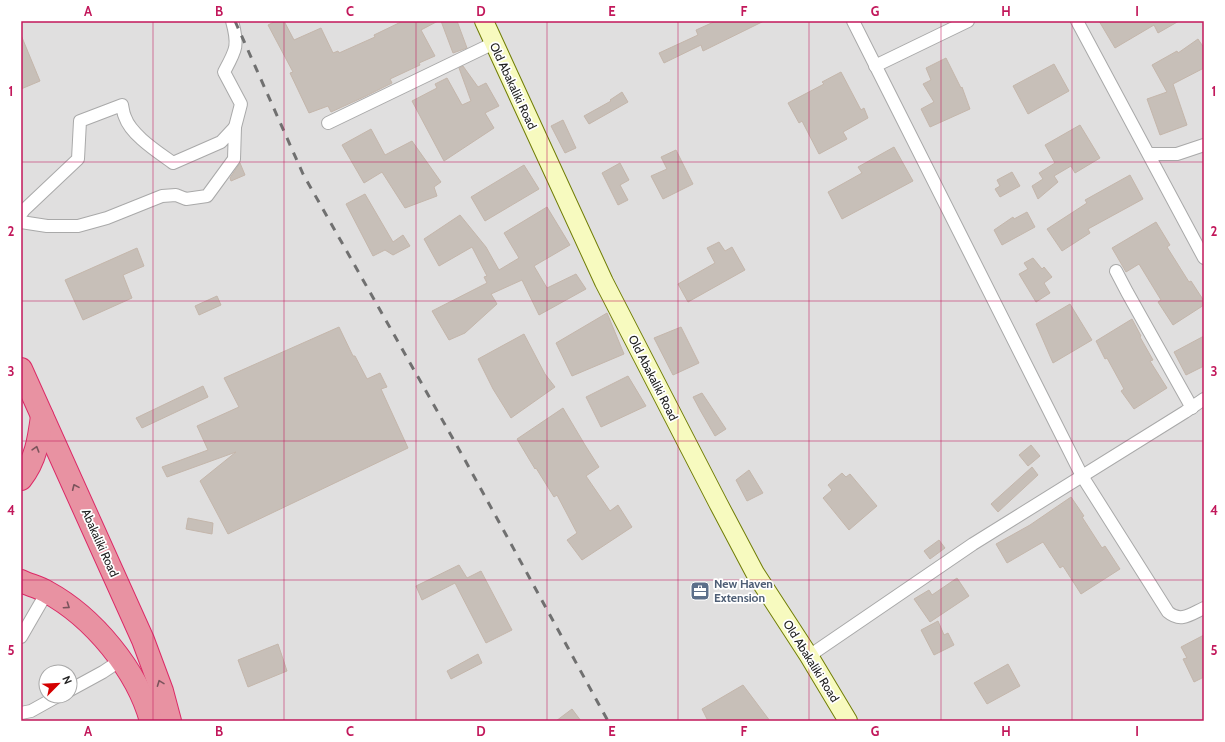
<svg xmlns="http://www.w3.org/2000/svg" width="1225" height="742" viewBox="0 0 1225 742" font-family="Cabin,sans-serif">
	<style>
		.residential { fill: #e0dfdf; fill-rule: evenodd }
		.building { fill: #c7bfb8; stroke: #c4b6ab }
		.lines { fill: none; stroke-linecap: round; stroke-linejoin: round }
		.street-casing { stroke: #a9a9a9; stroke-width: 14 }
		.secondary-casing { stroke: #707d05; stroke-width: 20 }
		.highway-casing { stroke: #dc2a67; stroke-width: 24 }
		.street { stroke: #fff; stroke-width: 12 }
		.secondary { stroke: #f7fabf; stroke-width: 18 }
		.highway { stroke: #e892a2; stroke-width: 22 }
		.rail { stroke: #707070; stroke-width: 3; stroke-dasharray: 8 8; stroke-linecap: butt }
		.oneway { stroke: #7b545c }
		.grid { fill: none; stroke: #c2185b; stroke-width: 1; stroke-opacity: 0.55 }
		.labels { text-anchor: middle; stroke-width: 3.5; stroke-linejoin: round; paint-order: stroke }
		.street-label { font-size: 12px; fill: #222; stroke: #fff }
		.service-label { font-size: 12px; font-weight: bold; fill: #4e5e75; stroke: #fff; text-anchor: start }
		.neatline { fill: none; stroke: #c2185b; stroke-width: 1.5 }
		.grid-label { font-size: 13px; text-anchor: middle; font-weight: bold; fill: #c2185b }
	</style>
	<rect width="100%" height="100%" fill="#f2efe9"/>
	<!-- residential -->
	<path class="residential" d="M21 21H1204V721H21ZM46 672H70V696H46Z"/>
	<!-- building -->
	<g class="building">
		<polygon points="276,21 284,21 294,40 321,28 333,53 338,51 339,53 375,37 374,35 403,21 438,21 421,30 435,56 419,63 420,65 390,79 392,83 366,96 331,112 328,106 309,113 290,73 293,72 268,25"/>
		<polygon points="441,21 457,21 467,48 453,53"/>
		<polygon points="716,21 764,21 703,51 701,45 664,63 659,53 698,35 696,30"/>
		<polygon points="1099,21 1179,21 1158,33 1154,25 1115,48"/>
		<polygon points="21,35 40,81 21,89"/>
		<polygon points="1198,39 1204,48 1204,68 1173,84 1187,125 1160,135 1147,99 1167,92 1152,65 1177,51 1178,53"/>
		<polygon points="946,58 961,88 962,87 970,109 930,127 921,109 934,102 923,84 931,80 926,68"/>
		<polygon points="1054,64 1069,91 1028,114 1013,86"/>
		<polygon points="463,66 478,87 486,83 499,106 485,113 494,128 444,161 412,101 437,88 435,84 447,78 462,105 471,101 459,68"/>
		<polygon points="841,72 861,110 864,108 868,118 843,132 847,139 819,154 802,121 799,123 788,103 824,84 822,82"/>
		<polygon points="622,92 628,102 589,124 584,116 611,101 610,100"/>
		<polygon points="563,120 576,148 565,153 551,126"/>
		<polygon points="1080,125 1100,158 1075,173 1071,166 1054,176 1058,182 1038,199 1032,186 1043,179 1039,173 1055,163 1045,145"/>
		<polygon points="371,129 385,155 412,141 441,182 434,187 437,196 405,208 382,172 364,183 342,145"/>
		<polygon points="894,147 913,181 842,219 828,192 862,173 858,167"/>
		<polygon points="676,150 693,184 663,199 651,176 667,169 661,157"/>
		<polygon points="240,163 245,175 231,181 230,178"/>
		<polygon points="620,163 629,180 620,185 628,200 618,205 602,173"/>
		<polygon points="524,165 539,189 485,221 471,197"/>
		<polygon points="1012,172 1020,186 1000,197 995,189 1000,186 997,180"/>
		<polygon points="1130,175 1143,199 1088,229 1090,233 1062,251 1047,229 1087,203 1085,200"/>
		<polygon points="365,194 393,242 403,235 410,246 393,255 385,250 373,256 346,204"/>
		<polygon points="547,207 570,245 534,266 547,288 576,274 586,289 539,315 522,280 491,294 497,304 465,333 449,340 432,311 487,283 484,277 487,276 472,247 439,266 424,239 460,215 486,247 499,270 519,258 504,233"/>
		<polygon points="1027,212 1035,227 1002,245 994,230 1013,217 1014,219"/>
		<polygon points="1156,222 1170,245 1167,247 1189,282 1191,281 1204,301 1204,305 1173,325 1158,302 1161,300 1139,264 1126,272 1112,248"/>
		<polygon points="719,242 725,251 732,247 745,270 688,302 678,284 715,263 707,248"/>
		<polygon points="137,248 144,266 123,275 132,298 83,320 65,280"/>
		<polygon points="1033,258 1042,269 1044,267 1052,277 1044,283 1050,293 1036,302 1019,274 1028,269 1024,263"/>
		<polygon points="217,296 221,305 199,315 195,306"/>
		<polygon points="1070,304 1092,340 1053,363 1036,324"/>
		<polygon points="607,313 624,354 572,376 556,343"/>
		<polygon points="1132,319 1141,336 1140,337 1153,360 1150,361 1167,388 1134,409 1121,391 1124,389 1107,358 1105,359 1096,341"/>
		<polygon points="339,327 353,356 355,356 367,379 380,373 387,387 381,389 408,448 228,534 200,481 236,452 167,477 162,467 208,450 197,426 239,407 224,378"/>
		<polygon points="681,327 699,363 673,375 654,338"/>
		<polygon points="524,334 545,374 555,387 511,418 493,389 478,359"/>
		<polygon points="1204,336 1204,366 1186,375 1174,352"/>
		<polygon points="628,376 646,406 601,427 586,397"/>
		<polygon points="203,386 208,397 142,428 136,418"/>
		<polygon points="702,393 726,429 715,436 700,410 693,397"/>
		<polygon points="563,408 585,445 599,467 586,476 610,511 618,505 632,527 582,560 567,540 577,533 557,495 554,497 536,468 535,469 517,439"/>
		<polygon points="1031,445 1040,456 1028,466 1019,455"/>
		<polygon points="1032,467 1038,475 998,512 991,504"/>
		<polygon points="749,470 763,493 747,501 736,480"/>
		<polygon points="842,473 846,477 850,474 877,506 849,530 823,498 832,490 828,485"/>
		<polygon points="1071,497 1084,516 1082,517 1102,548 1105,546 1120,569 1081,594 1063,566 1060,568 1043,542 1007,563 996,544 1030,525"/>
		<polygon points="188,518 213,523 212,534 186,529"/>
		<polygon points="939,540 945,548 930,559 924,551"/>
		<polygon points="459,565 467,578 481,571 512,630 486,643 455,583 422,600 416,586"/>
		<polygon points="957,578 969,596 930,622 914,599 929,590 932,595"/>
		<polygon points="938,621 944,635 948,633 954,645 934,655 921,630"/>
		<polygon points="1204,635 1204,677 1194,682 1183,659 1187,658 1181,647"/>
		<polygon points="278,644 287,671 248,687 238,660"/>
		<polygon points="478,654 482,663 451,679 447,671"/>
		<polygon points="1008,664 1020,686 987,704 974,683"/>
		<polygon points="743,685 770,721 708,721 702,709"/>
		<polygon points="572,709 581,721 556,721"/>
	</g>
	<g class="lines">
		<!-- street casing -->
		<g class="street-casing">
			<g id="street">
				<path d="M232 21C239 46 236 50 224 72L241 104 235 127"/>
				<path d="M853 21 1082 476 1168 612C1181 623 1191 614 1204 608"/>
				<polyline points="1077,21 1204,258"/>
				<polyline points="875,66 968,21"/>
				<polyline points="328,123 494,43"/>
				<polyline points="1149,154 1177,154 1204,145"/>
				<path d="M21 214 24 210 78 159 80 121 122 105C123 109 123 113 125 117 131 135 158 152 173 163L221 142 235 127 234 159 207 196 186 199 176 195 162 196 107 218 78 226H47L21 222"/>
				<polyline points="1116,271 1127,292 1192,408"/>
				<polyline points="21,637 47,592"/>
				<polyline points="809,656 973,544 1185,412 1204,399"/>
				<polyline points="70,690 103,672 121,660"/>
				<polyline points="21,713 31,711 58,696"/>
			</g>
		</g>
		<!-- secondary casing -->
		<g class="secondary-casing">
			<polyline id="secondary" points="484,21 604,282 718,503 755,573 809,656 848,721"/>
		</g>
		<!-- highway casing -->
		<g class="highway-casing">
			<g id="highway">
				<polyline points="21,369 143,640 162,691 170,721"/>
				<path d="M21 479C36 460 39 439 42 416"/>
				<path d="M21 581C29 585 39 587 47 592 93 617 137 670 151 721"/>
			</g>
		</g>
		<!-- street -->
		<use href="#street" class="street"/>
		<!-- secondary -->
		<use href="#secondary" class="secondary"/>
		<!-- highway -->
		<use href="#highway" class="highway"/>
		<!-- rail -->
		<polyline class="rail" points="235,21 303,174 465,460 608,721"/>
	</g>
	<!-- one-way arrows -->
	<defs><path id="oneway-chevron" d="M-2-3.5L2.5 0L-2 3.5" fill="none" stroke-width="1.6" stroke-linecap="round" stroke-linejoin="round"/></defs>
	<g class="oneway">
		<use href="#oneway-chevron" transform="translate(36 449) rotate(-73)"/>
		<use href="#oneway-chevron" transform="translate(75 487) rotate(-114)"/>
		<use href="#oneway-chevron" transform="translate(67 606) rotate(34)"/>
		<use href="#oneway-chevron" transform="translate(160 683) rotate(-111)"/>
	</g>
	<!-- grid -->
	<path class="grid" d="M153 21V721M284 21V721M416 21V721M547 21V721M678 21V721M809 21V721M941 21V721M1072 21V721M21 162H1204M21 301H1204M21 441H1204M21 580H1204"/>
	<!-- icons -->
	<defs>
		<g id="office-square" transform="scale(1)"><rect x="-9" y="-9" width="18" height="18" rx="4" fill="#5c6f8a" stroke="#fff"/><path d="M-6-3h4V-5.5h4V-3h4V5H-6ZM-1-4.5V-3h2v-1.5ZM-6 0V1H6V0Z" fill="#fff"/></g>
	</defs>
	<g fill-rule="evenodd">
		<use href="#office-square" x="700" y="591"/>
	</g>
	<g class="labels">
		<!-- street labels -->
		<g class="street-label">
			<text transform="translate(513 86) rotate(65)" y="4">Old Abakaliki Road</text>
			<text transform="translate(653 378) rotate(63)" y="4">Old Abakaliki Road</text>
			<text transform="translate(100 543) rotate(66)" y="4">Abakaliki Road</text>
			<text transform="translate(811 661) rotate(58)" y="4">Old Abakaliki Road</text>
		</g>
		<!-- service labels -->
		<g class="service-label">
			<text x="714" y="588">New Haven<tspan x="714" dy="14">Extension</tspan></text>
		</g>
	</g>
	<!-- border -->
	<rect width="1225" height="742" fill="none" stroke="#ffffff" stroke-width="44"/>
	<!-- north arrow -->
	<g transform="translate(58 684) rotate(66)"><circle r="19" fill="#ffffff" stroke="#a7a7a7"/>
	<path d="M0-3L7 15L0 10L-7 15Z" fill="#d40000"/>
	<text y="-6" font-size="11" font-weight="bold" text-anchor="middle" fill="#222222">N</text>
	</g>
	<rect x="22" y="22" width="1181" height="698" class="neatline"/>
	<g class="grid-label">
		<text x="88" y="16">A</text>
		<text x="219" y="16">B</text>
		<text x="350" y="16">C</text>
		<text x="481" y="16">D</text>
		<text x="612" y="16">E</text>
		<text x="744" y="16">F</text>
		<text x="875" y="16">G</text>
		<text x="1006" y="16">H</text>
		<text x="1137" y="16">I</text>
		<text x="11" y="96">1</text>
		<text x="1214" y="96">1</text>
		<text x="11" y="236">2</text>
		<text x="1214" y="236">2</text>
		<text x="11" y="376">3</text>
		<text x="1214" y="376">3</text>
		<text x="11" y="515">4</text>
		<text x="1214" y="515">4</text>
		<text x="11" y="655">5</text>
		<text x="1214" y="655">5</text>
		<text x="88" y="736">A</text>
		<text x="219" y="736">B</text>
		<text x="350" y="736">C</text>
		<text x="481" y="736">D</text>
		<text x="612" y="736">E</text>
		<text x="744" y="736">F</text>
		<text x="875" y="736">G</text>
		<text x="1006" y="736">H</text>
		<text x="1137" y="736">I</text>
	</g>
</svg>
